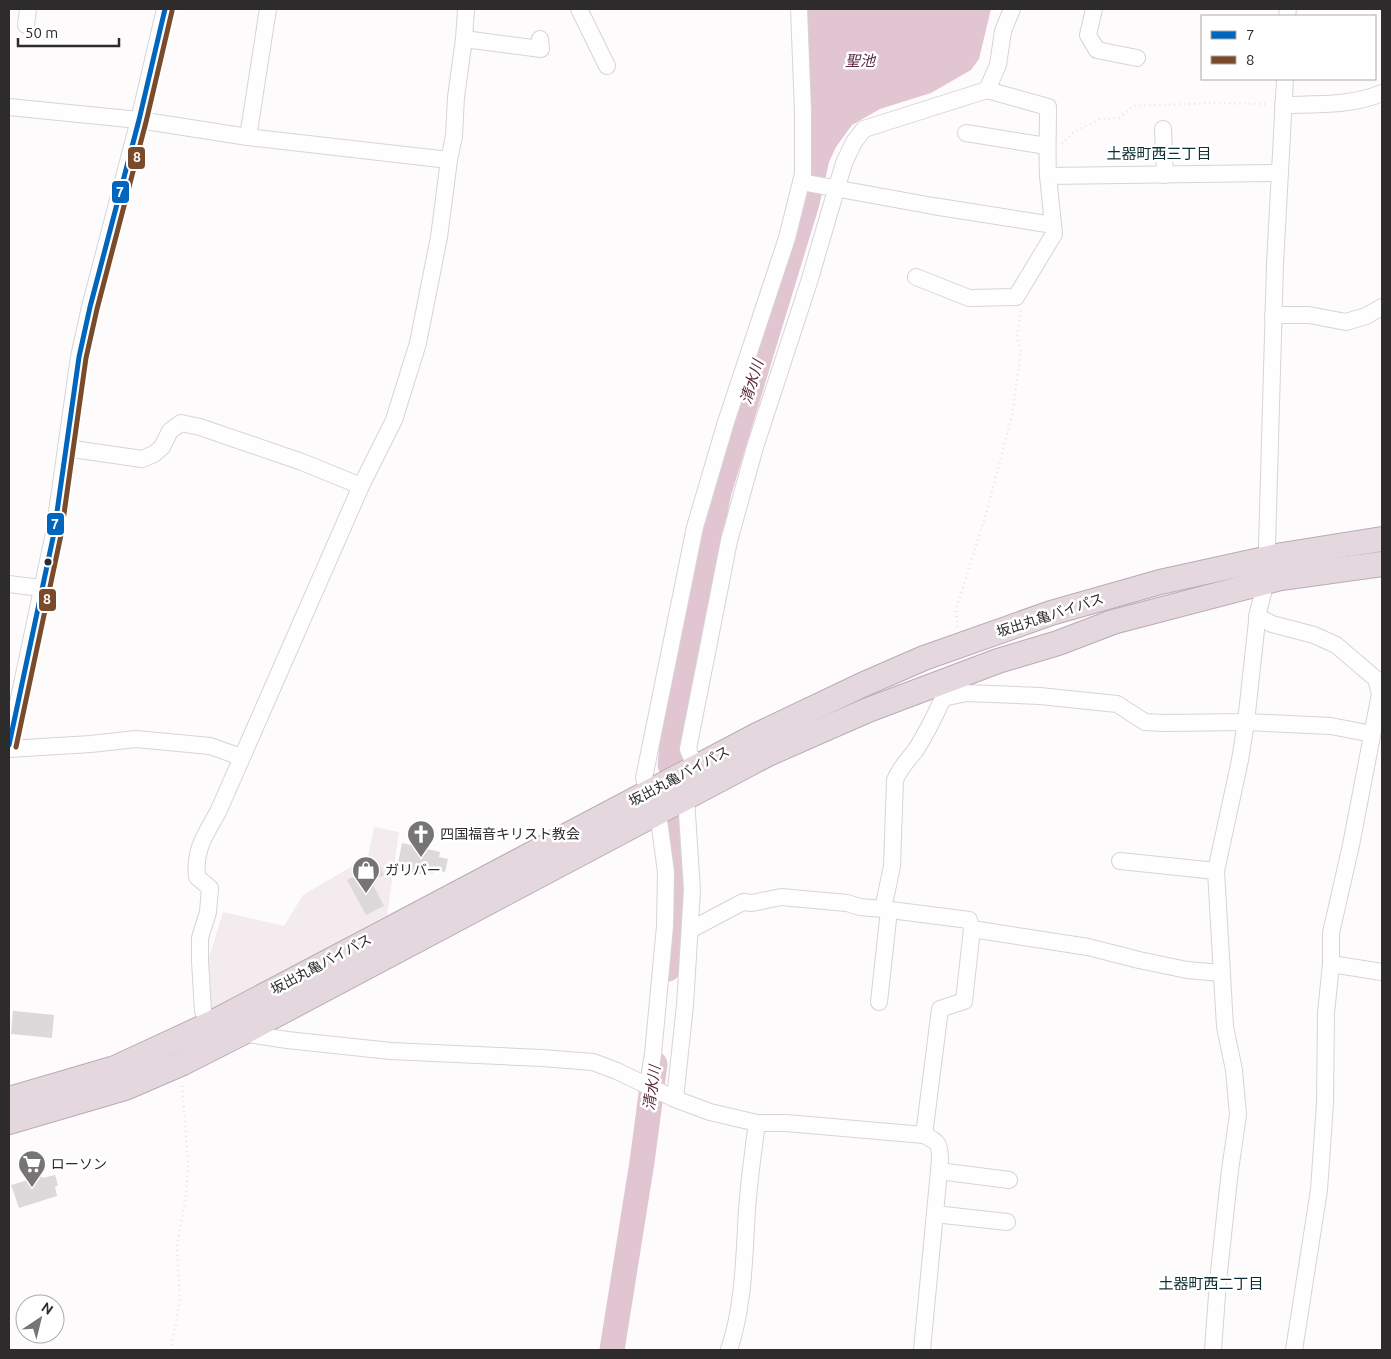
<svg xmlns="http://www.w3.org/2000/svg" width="1391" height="1359" viewBox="0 0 1391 1359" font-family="Ubuntu,'Noto Sans JP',sans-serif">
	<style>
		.built { fill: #f3ebed }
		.water { fill: #e1c6d1 }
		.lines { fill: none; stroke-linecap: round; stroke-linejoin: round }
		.river { stroke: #e1c6d1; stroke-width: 25 }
		.building { fill: #dbd9d9 }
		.minor-casing { stroke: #d6d4d5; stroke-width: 18 }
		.highway-casing { stroke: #baabb2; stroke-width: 26 }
		.path { stroke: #e5e5e5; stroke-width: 2.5; stroke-dasharray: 1 4; stroke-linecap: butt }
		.minor { stroke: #fffeff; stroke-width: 16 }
		.highway { stroke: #e4d7dd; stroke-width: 24 }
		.bus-1-casing { stroke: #fff; stroke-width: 9 }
		.bus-2-casing { stroke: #fff; stroke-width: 9 }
		.bus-1 { stroke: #0065bd; stroke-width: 5 }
		.bus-2 { stroke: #7a4b2a; stroke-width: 5 }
		.bus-dot { fill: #2d2b2c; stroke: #fff; stroke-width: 2 }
		.labels { text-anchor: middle; stroke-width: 5; stroke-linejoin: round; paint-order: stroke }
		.street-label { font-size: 14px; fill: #2d2b2c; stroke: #fff }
		.poi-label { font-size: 14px; fill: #2d2b2c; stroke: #fff; text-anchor: start }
		.water-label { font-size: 15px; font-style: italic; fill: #5a2a3f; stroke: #fff }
		.neighbourhood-label { font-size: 15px; fill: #0b2f32; stroke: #fff }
		.line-badge { stroke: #fff; stroke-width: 2 }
		.badge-label { font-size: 14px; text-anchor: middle; font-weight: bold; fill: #fff }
	</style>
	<rect width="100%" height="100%" fill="#fefbfc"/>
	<!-- built -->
	<polygon class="built" points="374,827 399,832 387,915 209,1011 208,961 223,912 284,926 303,895 368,857"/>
	<!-- water -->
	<polygon class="water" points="808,9 991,9 979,59 971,70 931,93 880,109 852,125 836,147 827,166 805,163"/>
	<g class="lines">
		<!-- river -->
		<g class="river">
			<polyline points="670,765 676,705 719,492 807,203 823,132"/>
			<polyline points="668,969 676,906 672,824"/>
			<polyline points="612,1350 642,1162 655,1064"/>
		</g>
	</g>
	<!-- building -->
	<g class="building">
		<polygon points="402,843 440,852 439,857 448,859 445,872 434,870 433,874 422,871 421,874 397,869"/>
		<polygon points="379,864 384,875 371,881 384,906 366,915 347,880"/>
		<polygon points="13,1010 15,1011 54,1015 52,1038 11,1034"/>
		<polygon points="55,1175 58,1185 55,1187 57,1196 19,1208 11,1185 41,1176 43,1178"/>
	</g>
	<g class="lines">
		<!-- minor casing -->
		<g class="minor-casing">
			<g id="minor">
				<polyline points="579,9 607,66"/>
				<polyline points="1094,9 1088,35 1097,50 1137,58"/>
				<polyline points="1287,16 1288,9"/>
				<polyline points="26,25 28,9"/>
				<polyline points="464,39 541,49 540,39"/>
				<path d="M987 90 1048 107C1048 131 1047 153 1048 176"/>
				<path d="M1283 105C1317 104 1351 106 1382 93"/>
				<polyline points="9,107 139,120 248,137 449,160"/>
				<polyline points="1163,129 1165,175"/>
				<polyline points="966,133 1047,146"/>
				<polyline points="248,137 268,9"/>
				<polyline points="801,182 933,206 1053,225"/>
				<polyline points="916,277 969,298 1016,297 1054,234 1048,176 1279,173"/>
				<polyline points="1273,315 1309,315 1346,322 1366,316 1382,307"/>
				<polyline points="66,448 142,459 154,454 162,447 170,431 181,423 200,427 302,462 361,486"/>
				<polyline points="9,584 41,588"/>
				<polyline points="1257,616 1272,624 1314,635 1336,645 1376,679 1380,694 1351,845 1331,933 1331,964 1326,1013 1325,1103 1319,1190 1294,1350"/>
				<polyline points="9,745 54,533 79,357 90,307 139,120 165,9"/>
				<polyline points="9,749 91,744 136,739 210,746 241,757"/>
				<polyline points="695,767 688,749 729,541 755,447 809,282 844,163 854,142 864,129 987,90 998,65 1003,31 1012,9"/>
				<polyline points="648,793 644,778 695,527 726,422 787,238 803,174 803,112 799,9"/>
				<polyline points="1120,861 1216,871"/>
				<polyline points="972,929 1088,947 1139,960 1187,970 1221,973"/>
				<polyline points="690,930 743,902 752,903 781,897 847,903 860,907 883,909"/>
				<polyline points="1331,964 1382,972"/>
				<polyline points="879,1002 889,910"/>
				<path d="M210 1024 203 1011 200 961V938L208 912 210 888 197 877C194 850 205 835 218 812L361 486 394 420 418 343 439 237 449 160 454 136 456 97 464 39 466 9"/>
				<path d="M242 1033 287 1040 391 1051 542 1058 593 1062 617 1071 675 1099 710 1112 757 1123H786L924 1135 940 1009 964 1001 972 929 969 920 883 909 892 866 895 780C900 768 907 761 915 751 926 734 935 716 943 698L966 693 1040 696 1117 704 1145 722 1164 723 1246 722 1331 726 1372 734"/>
				<polyline points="648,1085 653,1054 665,926 666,872 658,813"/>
				<polyline points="675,1099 685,1005 692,890 686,798"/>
				<polyline points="939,1171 1009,1180"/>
				<polyline points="935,1214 1007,1222"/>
				<path d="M729 1350C744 1305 744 1258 747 1210 749 1181 753 1152 757 1123"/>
				<path d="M922 1350 940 1160C940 1143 938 1142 924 1135"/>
				<polyline points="1213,1350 1218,1281 1230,1170 1238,1115 1234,1070 1225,1027 1216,871 1240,760 1246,722 1258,612 1266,582 1275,264 1285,79"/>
			</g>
		</g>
		<!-- highway casing -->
		<g class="highway-casing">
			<g id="highway">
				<polyline points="9,1099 115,1068 210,1024 757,735 862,685 924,658 1051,613 1160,582 1282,555 1382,539"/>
				<polyline points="9,1122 125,1088 183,1063 242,1033 768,754 868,710 998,661 1058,643 1113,622 1281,578 1382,564"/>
			</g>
		</g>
		<!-- path -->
		<g class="path">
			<polyline points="1062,144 1072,133 1100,119 1119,118 1133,106 1214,103 1269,104"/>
			<polyline points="957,627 956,609 986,514 1012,415 1021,351 1017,338 1021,309"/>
			<polyline points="171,1350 180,1299 177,1246 186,1196 188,1166 182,1083"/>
		</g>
		<!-- minor -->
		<use href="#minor" class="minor"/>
		<!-- highway -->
		<use href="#highway" class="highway"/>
		<!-- bus-1 casing -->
		<g class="bus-1-casing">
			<polyline id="bus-1" points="9,745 54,533 79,357 90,307 139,120 165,9"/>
		</g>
		<!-- bus-2 casing -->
		<g class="bus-2-casing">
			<polyline id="bus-2" points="16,747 61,535 86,358 97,309 146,122 172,11"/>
		</g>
		<!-- bus-1 -->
		<use href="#bus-1" class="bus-1"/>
		<!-- bus-2 -->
		<use href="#bus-2" class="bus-2"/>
	</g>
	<!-- icons -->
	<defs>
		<g id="church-pin" transform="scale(1.4375)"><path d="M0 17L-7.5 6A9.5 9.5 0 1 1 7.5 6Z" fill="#767475" stroke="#fff"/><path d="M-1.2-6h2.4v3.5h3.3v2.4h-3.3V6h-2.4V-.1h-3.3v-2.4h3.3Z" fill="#fff"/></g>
		<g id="shop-pin" transform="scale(1.4375)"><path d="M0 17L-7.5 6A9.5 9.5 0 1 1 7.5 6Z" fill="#767475" stroke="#fff"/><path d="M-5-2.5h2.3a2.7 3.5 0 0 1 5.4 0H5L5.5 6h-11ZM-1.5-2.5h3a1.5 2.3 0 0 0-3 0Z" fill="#fff"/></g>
		<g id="supermarket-pin" transform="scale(1.4375)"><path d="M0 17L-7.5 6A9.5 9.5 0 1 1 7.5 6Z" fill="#767475" stroke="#fff"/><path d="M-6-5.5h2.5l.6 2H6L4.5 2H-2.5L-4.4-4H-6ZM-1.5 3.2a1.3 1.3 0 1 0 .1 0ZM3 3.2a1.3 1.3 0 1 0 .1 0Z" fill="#fff"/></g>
	</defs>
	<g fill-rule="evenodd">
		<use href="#church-pin" x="421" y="834"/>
		<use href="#shop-pin" x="366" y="870"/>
		<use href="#supermarket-pin" x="32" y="1164"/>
	</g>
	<!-- markers -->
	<circle class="bus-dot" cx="48" cy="562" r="4.5"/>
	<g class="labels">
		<!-- street labels -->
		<g class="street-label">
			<text transform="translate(1050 615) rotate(-18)" y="5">坂出丸亀バイパス</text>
			<text transform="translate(679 776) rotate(-28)" y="5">坂出丸亀バイパス</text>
			<text transform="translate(321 964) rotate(-28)" y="5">坂出丸亀バイパス</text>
		</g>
		<!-- poi labels -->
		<g class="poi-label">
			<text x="440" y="839">四国福音キリスト教会</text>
			<text x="385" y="875">ガリバー</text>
			<text x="51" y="1169">ローソン</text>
		</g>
		<!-- water labels -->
		<g class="water-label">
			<text x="860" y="66">聖池</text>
			<text transform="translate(752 382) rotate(-73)" y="5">清水川</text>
			<text transform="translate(652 1088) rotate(-82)" y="5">清水川</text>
		</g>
		<!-- neighbourhood labels -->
		<g class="neighbourhood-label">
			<text x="1159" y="159">土器町西三丁目</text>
			<text x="1211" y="1289">土器町西二丁目</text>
		</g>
	</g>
	<g class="line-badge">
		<rect x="127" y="146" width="19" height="24" rx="5" fill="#7a4b2a"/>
		<rect x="111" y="180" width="19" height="24" rx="5" fill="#0065bd"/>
		<rect x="46" y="512" width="19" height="24" rx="5" fill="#0065bd"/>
		<rect x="38" y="588" width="19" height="24" rx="5" fill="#7a4b2a"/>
	</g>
	<g class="badge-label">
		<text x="137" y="162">8</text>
		<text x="120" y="197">7</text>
		<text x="55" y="529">7</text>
		<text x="47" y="604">8</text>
	</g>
	<!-- border -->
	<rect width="1391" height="1359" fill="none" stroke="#2d2b2c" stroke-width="20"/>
	<!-- legend -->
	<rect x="1201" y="15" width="175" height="65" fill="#ffffff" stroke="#abaaab"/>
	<rect x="1211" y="31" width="25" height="8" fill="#0065bd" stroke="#abaaab"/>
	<text x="1246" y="40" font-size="15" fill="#2d2b2c">7</text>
	<rect x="1211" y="56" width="25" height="8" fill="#7a4b2a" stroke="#abaaab"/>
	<text x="1246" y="65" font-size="15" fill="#2d2b2c">8</text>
	<!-- north arrow -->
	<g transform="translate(40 1319) rotate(35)"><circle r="24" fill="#ffffff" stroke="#abaaab"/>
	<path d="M0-4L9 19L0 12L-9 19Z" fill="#767475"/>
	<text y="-8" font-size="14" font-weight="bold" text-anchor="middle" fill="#2d2b2c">N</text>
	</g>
	<!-- scale -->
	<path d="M18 38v8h101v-8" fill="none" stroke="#2d2b2c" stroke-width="2.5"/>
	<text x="25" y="38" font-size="15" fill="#2d2b2c" stroke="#ffffff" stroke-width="4" paint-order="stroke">50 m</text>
</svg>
